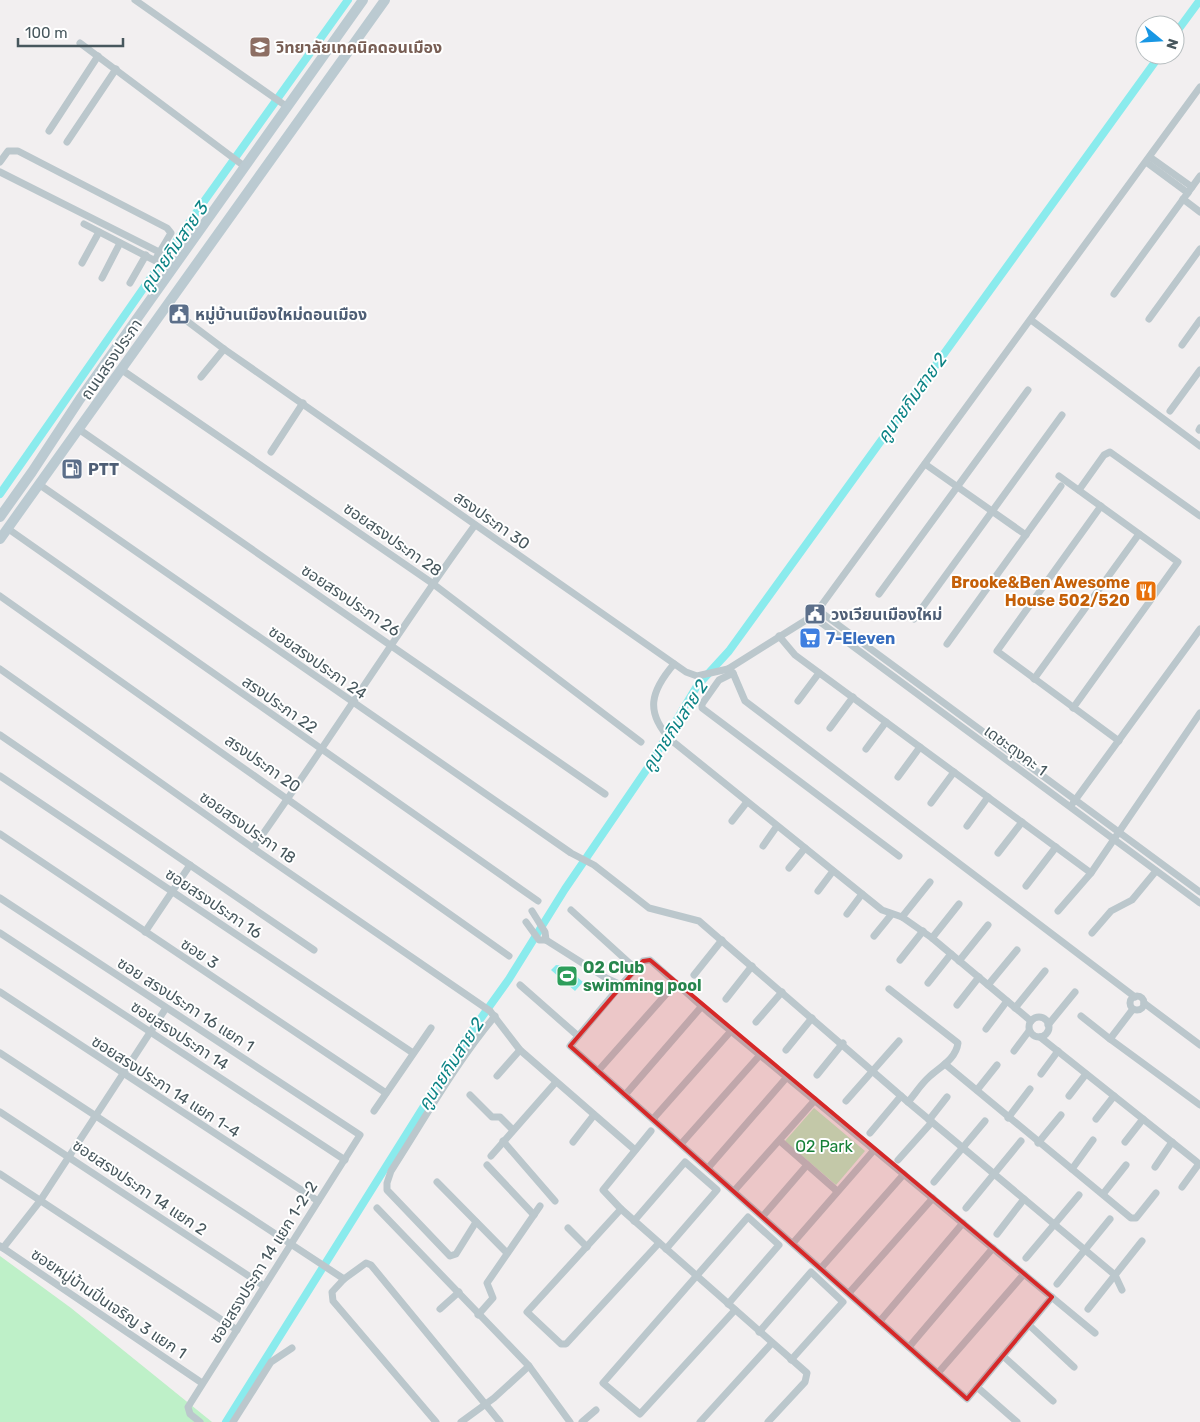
<svg xmlns="http://www.w3.org/2000/svg" width="1200" height="1422" viewBox="0 0 1200 1422" font-family="Rubik,'Noto Sans Thai',sans-serif">
	<style>
		.green { fill: #bef0c8 }
		.water { fill: #8aebed }
		.lines { fill: none; stroke-linecap: round; stroke-linejoin: round }
		.canal { stroke: #8aebed; stroke-width: 8 }
		.street { stroke: #bbc7cc; stroke-width: 7 }
		.secondary { stroke: #bbcad1; stroke-width: 10 }
		.marked { fill: #d62828; fill-opacity: 0.2; stroke: #d62828; stroke-width: 4; stroke-linejoin: round }
		.labels { text-anchor: middle; stroke-width: 4; stroke-linejoin: round; paint-order: stroke }
		.education-label { font-size: 16px; font-weight: bold; fill: #785e54; stroke: #fff; text-anchor: start }
		.service-label { font-size: 16px; font-weight: bold; fill: #4e5e75; stroke: #fff; text-anchor: start }
		.street-label { font-size: 16px; fill: #47575d; stroke: #fff }
		.food-label { font-size: 16px; font-weight: bold; fill: #c56008; stroke: #fff; text-anchor: end }
		.shop-label { font-size: 16px; font-weight: bold; fill: #366cbe; stroke: #fff; text-anchor: start }
		.leisure-label { font-size: 16px; font-weight: bold; fill: #27864d; stroke: #fff; text-anchor: start }
		.park-label { font-size: 16px; fill: #168037; stroke: #fff }
		.water-label { font-size: 18px; font-style: italic; fill: #0c8385; stroke: #fff }
	</style>
	<rect width="100%" height="100%" fill="#f2eff0"/>
	<!-- green -->
	<g class="green">
		<polygon points="814,1108 865,1151 836,1185 785,1141"/>
		<polygon points="0,1256 71,1308 212,1422 0,1422"/>
	</g>
	<!-- water -->
	<polygon class="water" points="556,965 564,966 583,982 575,991 551,970"/>
	<g class="lines">
		<!-- canal -->
		<g class="canal">
			<polyline points="1175,34 1200,0"/>
			<polyline points="0,494 205,200 348,0"/>
			<polyline points="226,1422 466,1039 509,979 565,889 649,766 697,686 729,651 1160,55"/>
		</g>
		<!-- street -->
		<g class="street">
			<polyline points="135,0 286,106"/>
			<polyline points="80,43 244,166"/>
			<polyline points="49,131 98,56"/>
			<polyline points="67,142 116,69"/>
			<polyline points="1150,157 1192,187"/>
			<polyline points="0,162 8,151 18,151 167,228 171,233 155,260"/>
			<polyline points="1146,162 1188,193"/>
			<polyline points="0,172 177,261"/>
			<polyline points="1183,199 1200,212"/>
			<polyline points="84,224 171,269"/>
			<polyline points="82,263 99,232"/>
			<polyline points="102,278 120,243"/>
			<polyline points="130,283 146,255"/>
			<polyline points="1114,294 1200,176"/>
			<polyline points="167,306 224,349 686,672 697,676 728,669 811,617"/>
			<polyline points="1149,319 1200,249"/>
			<polyline points="1031,320 1200,446"/>
			<polyline points="1182,345 1200,320"/>
			<polyline points="122,370 432,583 641,742"/>
			<polyline points="201,377 224,349"/>
			<polyline points="1170,411 1200,370"/>
			<polyline points="80,430 605,794"/>
			<polyline points="1199,430 1200,428"/>
			<polyline points="271,452 303,403"/>
			<polyline points="925,464 1026,535"/>
			<polyline points="1059,476 1178,562 1073,708"/>
			<polyline points="40,485 571,853 594,865 649,908 699,921 908,1102 1115,1275 1122,1290"/>
			<polyline points="1079,490 1104,455 1110,452 1200,516"/>
			<polyline points="1101,506 997,651 1119,741"/>
			<polyline points="7,528 538,901"/>
			<polyline points="879,594 1028,390"/>
			<polyline points="0,596 509,956"/>
			<polyline points="818,610 1200,87"/>
			<polyline points="820,613 816,619 811,617 810,613 812,610 818,610 1200,892"/>
			<polyline points="816,619 1200,903"/>
			<polyline points="914,619 1062,415"/>
			<polyline points="779,636 795,655 1091,873"/>
			<polyline points="947,644 1061,486"/>
			<path d="M674 664C650 692 645 712 671 740L882 910 902 917 932 938 1031 1021"/>
			<polyline points="0,669 253,848 490,1011 520,1050 635,1150"/>
			<polyline points="728,669 733,673 745,701 1135,997"/>
			<polyline points="733,673 719,680 702,704 702,708 899,856"/>
			<polyline points="1034,679 1139,534"/>
			<polyline points="798,701 819,673"/>
			<polyline points="830,728 853,697"/>
			<polyline points="0,735 314,950"/>
			<polyline points="866,749 886,722"/>
			<polyline points="0,776 413,1053"/>
			<polyline points="898,777 920,747"/>
			<polyline points="931,803 954,772"/>
			<polyline points="1073,803 1200,629"/>
			<polyline points="732,821 747,802"/>
			<polyline points="967,826 988,797"/>
			<polyline points="0,834 386,1093"/>
			<polyline points="763,846 777,826"/>
			<path d="M253 848C329 742 398 630 475 525"/>
			<polyline points="998,853 1022,822"/>
			<polyline points="789,868 805,848"/>
			<polyline points="1026,886 1056,847"/>
			<polyline points="818,891 833,871"/>
			<polyline points="0,898 360,1135 188,1407 190,1414 200,1422"/>
			<polyline points="571,910 636,969"/>
			<polyline points="1058,911 1091,873 1200,713"/>
			<polyline points="847,914 862,894"/>
			<polyline points="902,917 930,882"/>
			<polyline points="526,922 539,940 546,940 545,932 532,911"/>
			<polyline points="145,932 190,865"/>
			<polyline points="0,933 345,1160"/>
			<polyline points="1092,933 1111,911 1132,900 1156,871"/>
			<polyline points="874,936 891,915"/>
			<polyline points="932,938 959,904"/>
			<polyline points="546,940 606,978 621,985 643,961 650,960 708,1012 1095,1333"/>
			<polyline points="900,960 923,931"/>
			<polyline points="959,961 988,925"/>
			<polyline points="694,975 722,940"/>
			<polyline points="928,983 951,954"/>
			<polyline points="520,985 578,1036"/>
			<polyline points="621,985 570,1046 967,1399 1052,1297"/>
			<polyline points="988,985 1017,950"/>
			<path d="M889 989 958 1043C956 1059 940 1067 929 1077 921 1084 915 1094 908 1102"/>
			<polyline points="0,992 318,1201"/>
			<circle cx="1137" cy="1003" r="7"/>
			<polyline points="726,999 752,966"/>
			<polyline points="1144,1003 1200,1045"/>
			<polyline points="957,1005 979,977"/>
			<polyline points="1015,1008 1045,971"/>
			<polyline points="1133,1009 1110,1039 1200,1105"/>
			<polyline points="1081,1016 1110,1039"/>
			<circle cx="1039" cy="1027" r="10"/>
			<polyline points="756,1022 782,992"/>
			<polyline points="1048,1025 1075,992"/>
			<polyline points="986,1029 1007,1001"/>
			<polyline points="1040,1037 1197,1162 1198,1165 1182,1187"/>
			<polyline points="786,1050 812,1018"/>
			<polyline points="1014,1051 1029,1031"/>
			<polyline points="0,1053 344,1279"/>
			<polyline points="945,1064 1131,1218 1136,1218 1156,1193"/>
			<polyline points="598,1071 676,983"/>
			<polyline points="1041,1074 1058,1051"/>
			<polyline points="817,1075 843,1043"/>
			<polyline points="497,1076 520,1050"/>
			<polyline points="977,1090 997,1065"/>
			<polyline points="470,1095 492,1117 500,1117 513,1130"/>
			<polyline points="625,1095 702,1006"/>
			<polyline points="1069,1096 1086,1074"/>
			<polyline points="846,1101 899,1041"/>
			<polyline points="374,1111 431,1028"/>
			<polyline points="0,1112 264,1286"/>
			<polyline points="1008,1118 1030,1089"/>
			<polyline points="653,1119 731,1031"/>
			<polyline points="1096,1119 1114,1096"/>
			<polyline points="929,1120 947,1097"/>
			<polyline points="651,1131 603,1190 621,1209 807,1373 805,1382 768,1422"/>
			<polyline points="870,1133 901,1096"/>
			<polyline points="503,1141 555,1201"/>
			<polyline points="780,1141 837,1191"/>
			<polyline points="573,1142 594,1115"/>
			<polyline points="1125,1142 1143,1119"/>
			<polyline points="1038,1143 1061,1115"/>
			<polyline points="681,1144 760,1055"/>
			<polyline points="491,1156 556,1082"/>
			<polyline points="898,1160 932,1122"/>
			<polyline points="487,1165 534,1215"/>
			<polyline points="1155,1167 1172,1142"/>
			<polyline points="708,1168 787,1077"/>
			<polyline points="1072,1169 1093,1140"/>
			<polyline points="0,1174 237,1330"/>
			<polyline points="437,1182 507,1253"/>
			<polyline points="934,1182 985,1121"/>
			<polyline points="734,1191 815,1100"/>
			<polyline points="1103,1194 1126,1165"/>
			<polyline points="377,1208 529,1366 570,1422"/>
			<polyline points="966,1208 1021,1141"/>
			<polyline points="621,1209 527,1312 561,1344 566,1344 659,1243"/>
			<polyline points="763,1216 807,1165"/>
			<polyline points="634,1221 685,1162 717,1190 666,1249"/>
			<path d="M476 1222 456 1254 450 1256 387 1190V1183L391 1171C425 1118 455 1064 495 1016"/>
			<polyline points="568,1228 587,1247"/>
			<polyline points="997,1234 1024,1199"/>
			<polyline points="793,1243 874,1150"/>
			<polyline points="0,1246 202,1383"/>
			<polyline points="3,1248 40,1201 166,1008"/>
			<polyline points="1026,1258 1079,1195"/>
			<polyline points="821,1268 904,1174"/>
			<polyline points="1057,1284 1110,1219"/>
			<polyline points="849,1293 933,1198"/>
			<polyline points="728,1304 779,1245 748,1217 603,1383 640,1414 735,1310"/>
			<polyline points="440,1309 459,1292"/>
			<polyline points="1088,1309 1142,1241"/>
			<polyline points="478,1315 493,1298 487,1283 540,1206"/>
			<polyline points="880,1321 963,1223"/>
			<polyline points="1029,1325 1074,1367"/>
			<polyline points="759,1332 811,1272 843,1302 791,1360"/>
			<polyline points="909,1347 993,1248"/>
			<polyline points="1003,1356 1053,1401"/>
			<polyline points="938,1373 1024,1274"/>
			<polyline points="977,1387 1017,1422"/>
			<polyline points="233,1422 271,1362 292,1348"/>
			<polyline points="436,1422 333,1301 332,1292 344,1279 366,1263 371,1265 500,1422"/>
			<polyline points="461,1422 494,1398 529,1366"/>
			<polyline points="582,1422 596,1410"/>
			<polyline points="700,1422 772,1343"/>
		</g>
		<!-- secondary -->
		<g class="secondary">
			<polyline points="0,517 32,472 80,399 363,0"/>
			<polyline points="0,539 385,0"/>
		</g>
	</g>
	<!-- marked area -->
	<path class="marked" d="M650 960 1052 1297 967 1399 570 1046 643 961Z"/>
	<!-- icons -->
	<defs>
		<g id="university-square" transform="scale(1.125)"><rect x="-9" y="-9" width="18" height="18" rx="4" fill="#8d6e63" stroke="#fff"/><path d="M0-5L7-2L0 1L-7-2ZM-4 1L0 2.5L4 1V4Q0 6-4 4Z" fill="#fff"/></g>
		<g id="civic-square" transform="scale(1.125)"><rect x="-9" y="-9" width="18" height="18" rx="4" fill="#5c6f8a" stroke="#fff"/><path d="M-.6-6.5H3V-4.5H.6V-3L4-1V1h2V6H-6V1h2V-1L-.6-3ZM-1.2 2.5V6h2.4V2.5Z" fill="#fff"/></g>
		<g id="fuel-square" transform="scale(1.125)"><rect x="-9" y="-9" width="18" height="18" rx="4" fill="#5c6f8a" stroke="#fff"/><path d="M-5.5-6h7V0h2V4h1.3V-2.5L3-4.5l.8-.8L6-3V5H2.5V1h-1V6h-7ZM-4.2-4.7v3.2H.2V-4.7Z" fill="#fff"/></g>
		<g id="restaurant-square" transform="scale(1.125)"><rect x="-9" y="-9" width="18" height="18" rx="4" fill="#e8710a" stroke="#fff"/><path d="M-5-6h1v4h1v-4h1v4h1v-4h1v5L-1.5 .5V6h-2V.5L-5-1ZM5-6V6H3V1.5H1.5Q1.5-4 5-6Z" fill="#fff"/></g>
		<g id="supermarket-square" transform="scale(1.125)"><rect x="-9" y="-9" width="18" height="18" rx="4" fill="#3f7fe0" stroke="#fff"/><path d="M-6-5.5h2.5l.6 2H6L4.5 2H-2.5L-4.4-4H-6ZM-1.5 3.2a1.3 1.3 0 1 0 .1 0ZM3 3.2a1.3 1.3 0 1 0 .1 0Z" fill="#fff"/></g>
		<g id="stadium-square" transform="scale(1.125)"><rect x="-9" y="-9" width="18" height="18" rx="4" fill="#2e9e5b" stroke="#fff"/><path d="M0-5a6.5 5 0 1 0 0 10a6.5 5 0 1 0 0-10ZM-3.5-1.8h7v3.6h-7Z" fill="#fff"/></g>
	</defs>
	<g fill-rule="evenodd">
		<use href="#university-square" x="260" y="47"/>
		<use href="#civic-square" x="179" y="314"/>
		<use href="#fuel-square" x="72" y="469"/>
		<use href="#restaurant-square" x="1146" y="591"/>
		<use href="#civic-square" x="815" y="614"/>
		<use href="#supermarket-square" x="810" y="638"/>
		<use href="#stadium-square" x="567" y="976"/>
	</g>
	<g class="labels">
		<!-- education labels -->
		<g class="education-label">
			<text x="276" y="53">วิทยาลัยเทคนิคดอนเมือง</text>
		</g>
		<!-- service labels -->
		<g class="service-label">
			<text x="195" y="320">หมู่บ้านเมืองใหม่ดอนเมือง</text>
			<text x="88" y="475">PTT</text>
			<text x="831" y="620">วงเวียนเมืองใหม่</text>
		</g>
		<!-- street labels -->
		<g class="street-label">
			<text transform="translate(111 359) rotate(-55)" y="6">ถนนสรงประภา</text>
			<text transform="translate(492 520) rotate(35)" y="6">สรงประภา 30</text>
			<text transform="translate(393 539) rotate(35)" y="6">ซอยสรงประภา 28</text>
			<text transform="translate(351 600) rotate(34)" y="6">ซอยสรงประภา 26</text>
			<text transform="translate(318 662) rotate(35)" y="6">ซอยสรงประภา 24</text>
			<text transform="translate(280 704) rotate(35)" y="6">สรงประภา 22</text>
			<text transform="translate(1016 750) rotate(36)" y="6">เดชะตุงคะ 1</text>
			<text transform="translate(263 763) rotate(35)" y="6">สรงประภา 20</text>
			<text transform="translate(248 827) rotate(35)" y="6">ซอยสรงประภา 18</text>
			<text transform="translate(214 903) rotate(34)" y="6">ซอยสรงประภา 16</text>
			<text transform="translate(200 953) rotate(34)" y="6">ซอย 3</text>
			<text transform="translate(186 1004) rotate(33)" y="6">ซอย สรงประภา 16 แยก 1</text>
			<text transform="translate(180 1035) rotate(33)" y="6">ซอยสรงประภา 14</text>
			<text transform="translate(166 1086) rotate(33)" y="6">ซอยสรงประภา 14 แยก 1-4</text>
			<text transform="translate(140 1187) rotate(34)" y="6">ซอยสรงประภา 14 แยก 2</text>
			<text transform="translate(263 1262) rotate(-58)" y="6">ซอยสรงประภา 14 แยก 1-2-2</text>
			<text transform="translate(109 1303) rotate(34)" y="6">ซอยหมู่บ้านปิ่นเจริญ 3 แยก 1</text>
		</g>
		<!-- food labels -->
		<g class="food-label">
			<text x="1130" y="588">Brooke&amp;Ben Awesome<tspan x="1130" dy="18">House 502/520</tspan></text>
		</g>
		<!-- shop labels -->
		<g class="shop-label">
			<text x="826" y="644">7-Eleven</text>
		</g>
		<!-- leisure labels -->
		<g class="leisure-label">
			<text x="583" y="973">O2 Club<tspan x="583" dy="18">swimming pool</tspan></text>
		</g>
		<!-- park labels -->
		<g class="park-label">
			<text x="824" y="1152">O2 Park</text>
		</g>
		<!-- water labels -->
		<g class="water-label">
			<text transform="translate(174 247) rotate(-55)" y="6">คูนายกิมสาย 3</text>
			<text transform="translate(912 398) rotate(-54)" y="6">คูนายกิมสาย 2</text>
			<text transform="translate(675 726) rotate(-57)" y="6">คูนายกิมสาย 2</text>
			<text transform="translate(451 1064) rotate(-57)" y="6">คูนายกิมสาย 2</text>
		</g>
	</g>
	<!-- north arrow -->
	<g transform="translate(1160 40) rotate(108)"><circle r="24" fill="#ffffff" stroke="#b5bcbe"/>
	<path d="M0-4L9 19L0 12L-9 19Z" fill="#1897e4"/>
	<text y="-8" font-size="14" font-weight="bold" text-anchor="middle" fill="#47575d">N</text>
	</g>
	<!-- scale -->
	<path d="M18 38v8h105v-8" fill="none" stroke="#47575d" stroke-width="2.5"/>
	<text x="25" y="38" font-size="15" fill="#47575d" stroke="#ffffff" stroke-width="4" paint-order="stroke">100 m</text>
</svg>
